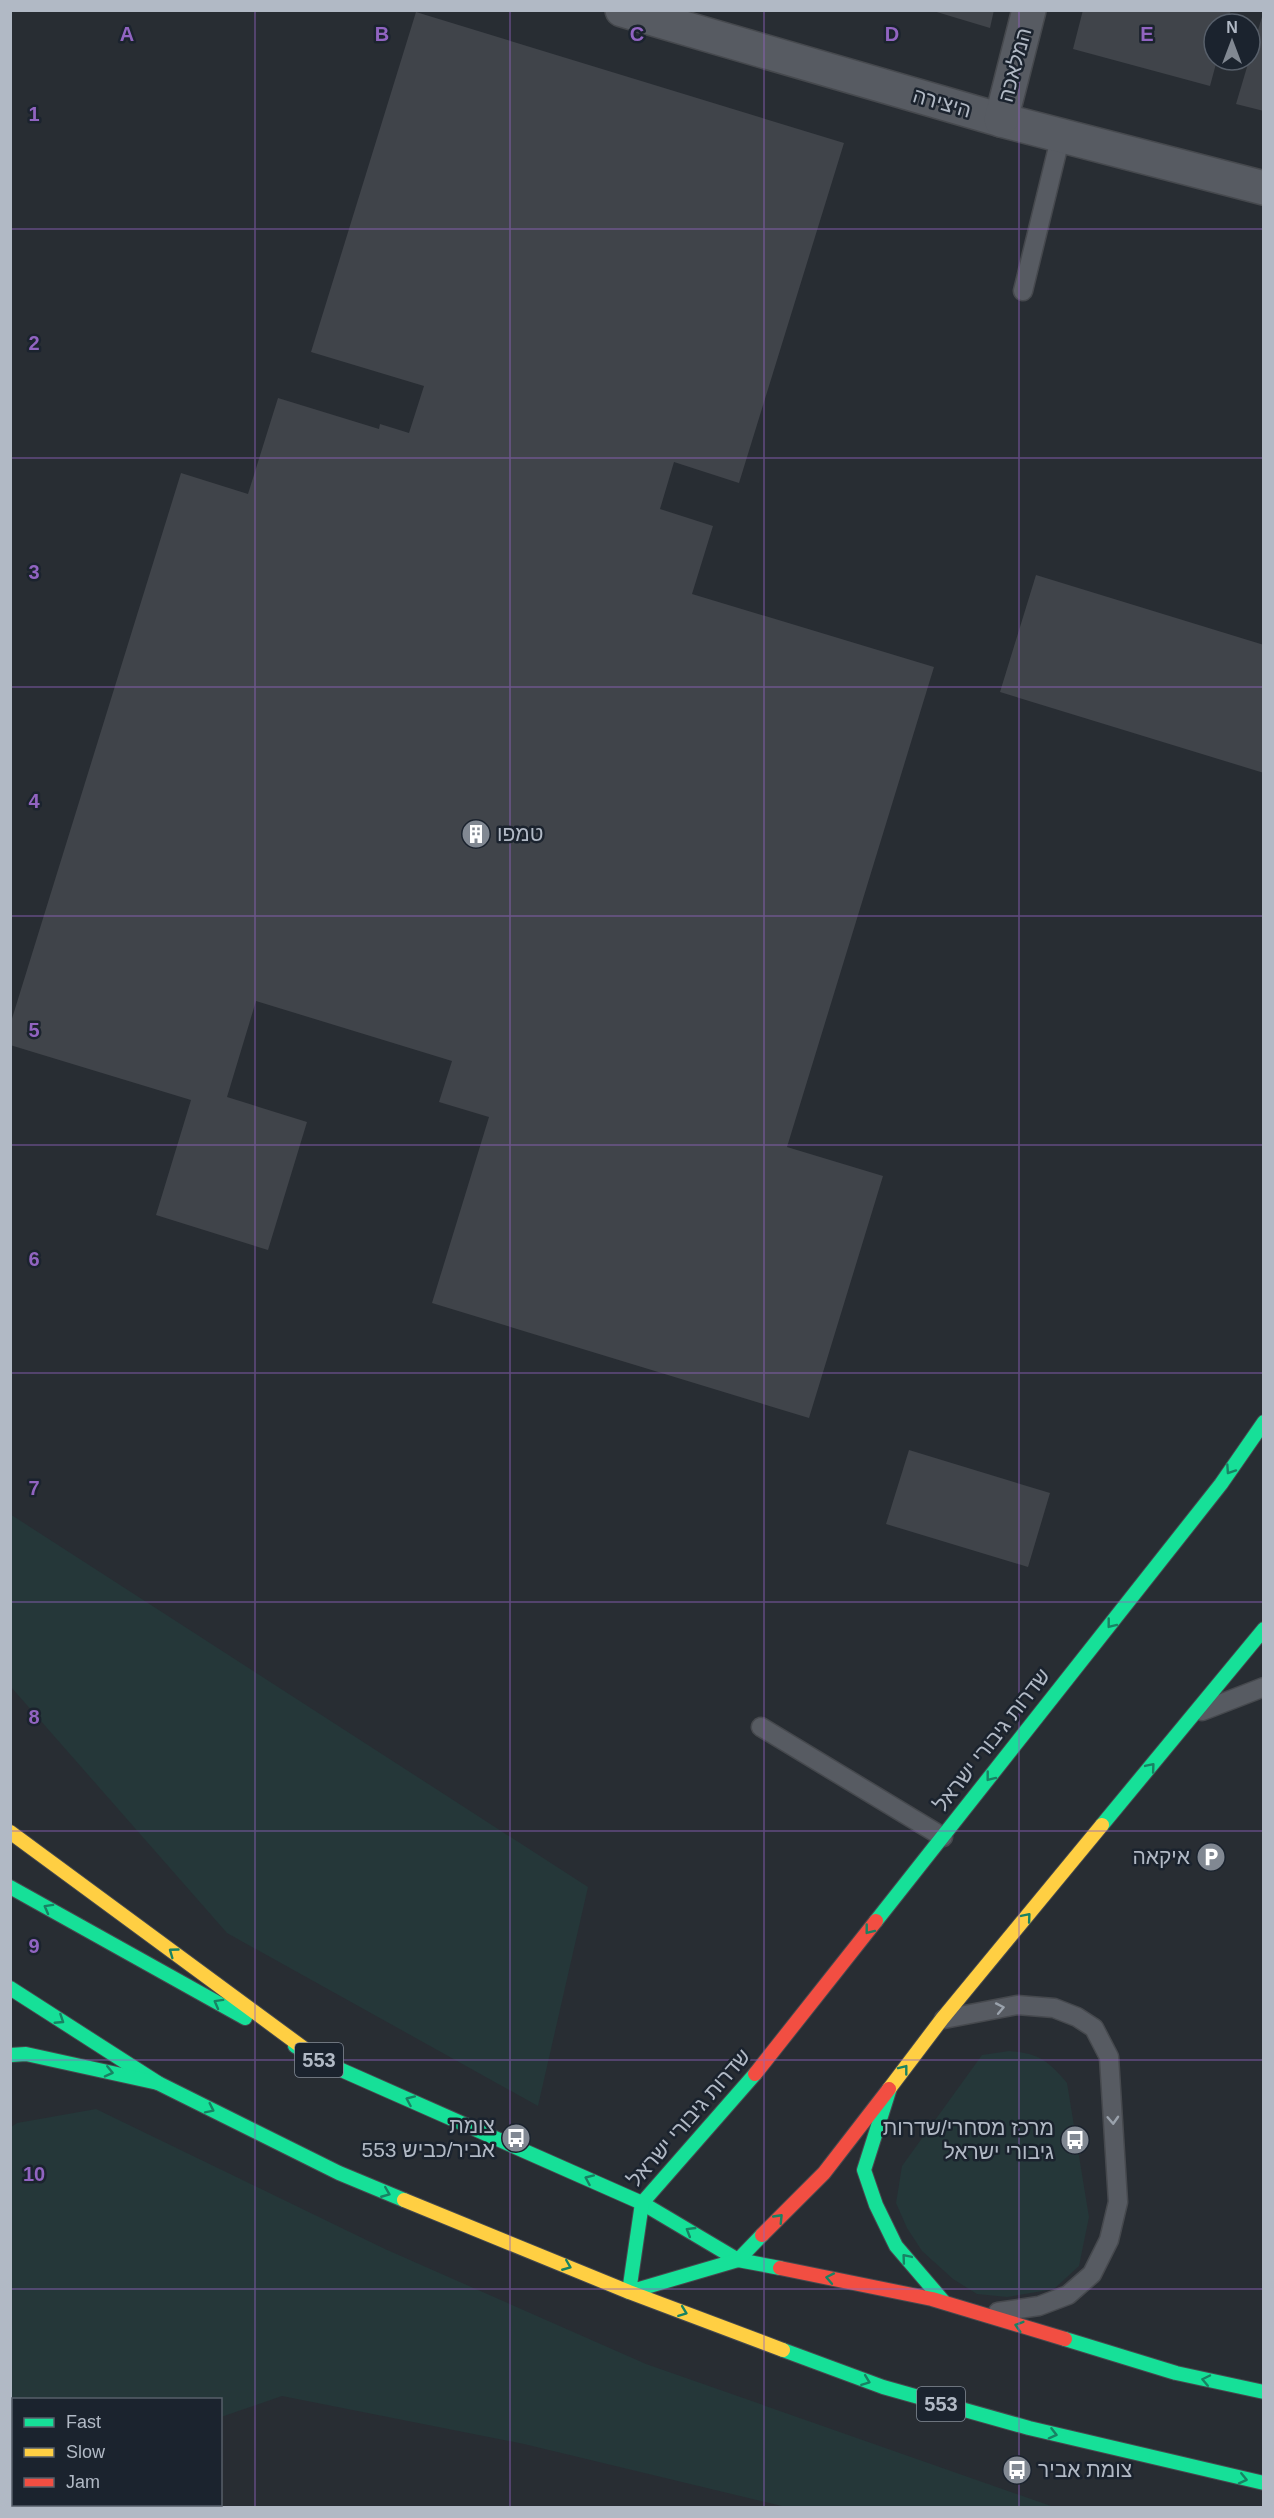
<svg xmlns="http://www.w3.org/2000/svg" width="1274" height="2518" viewBox="0 0 1274 2518" font-family="Arial,'Noto Sans Hebrew',sans-serif">
	<style>
		.green { fill: #253739 }
		.building { fill: #40444a }
		.lines { fill: none; stroke-linecap: round; stroke-linejoin: round }
		.lane-casing { stroke: #46494e; stroke-width: 21 }
		.street-casing { stroke: #46494e; stroke-width: 36 }
		.fast-casing { stroke: #46494e; stroke-width: 16 }
		.slow-casing { stroke: #46494e; stroke-width: 16 }
		.jam-casing { stroke: #46494e; stroke-width: 16 }
		.lane { stroke: #575b62; stroke-width: 18 }
		.street { stroke: #575b62; stroke-width: 33 }
		.fast { stroke: #16e098; stroke-width: 14 }
		.slow { stroke: #ffcf43; stroke-width: 14 }
		.jam { stroke: #f24e42; stroke-width: 14 }
		.oneway { stroke: #188263 }
		.oneway2 { stroke: #9aa2ac }
		.grid { fill: none; stroke: #9164c1; stroke-width: 1.5; stroke-opacity: 0.55 }
		.labels { text-anchor: middle; stroke-width: 5; stroke-linejoin: round; paint-order: stroke }
		.shield { fill: #1b232e; stroke: #848c98; stroke-width: 1.5 }
		.shield-label { font-size: 20px; font-weight: bold; fill: #b1b9c5 }
		.street-label { font-size: 21px; fill: #b1b9c5; stroke: #1b232e }
		.poi-label { font-size: 21px; fill: #b1b9c5; stroke: #1b232e; text-anchor: end }
		.grid-label { font-size: 20px; text-anchor: middle; font-weight: bold; fill: #9164c1; stroke: #1b232e; stroke-width: 5; stroke-linejoin: round; paint-order: stroke }
	</style>
	<rect width="100%" height="100%" fill="#282d33"/>
	<!-- green -->
	<g class="green">
		<polygon points="10,1514 588,1887 538,2106 227,1933 11,1687"/>
		<path d="M1009 2051C1038 2053 1048 2060 1067 2083L1089 2217 1079 2266 1054 2289 1007 2297 977 2294 953 2279 922 2251 907 2228 896 2203 902 2166 982 2055Z"/>
		<polygon points="96,2109 385,2249 646,2364 1054,2507 786,2507 524,2444 282,2396 221,2417 220,2400 14,2400 14,2483 11,2483 11,2127 17,2123"/>
	</g>
	<!-- building -->
	<g class="building">
		<polygon points="930,10 994,10 990,28"/>
		<polygon points="1083,10 1231,10 1227,24 1214,24 1214,60 1217,60 1210,86 1073,49"/>
		<polygon points="1264,10 1264,111 1236,104"/>
		<polygon points="416,12 844,143 739,483 674,462 660,509 713,526 692,594 934,667 787,1147 883,1176 809,1418 432,1303 489,1117 439,1102 452,1061 256,1001 227,1097 307,1122 268,1250 156,1215 191,1100 10,1045 10,1025 181,473 248,494 278,398 379,429 380,424 409,433 424,386 311,352"/>
		<polygon points="1036,575 1264,645 1264,773 1000,692"/>
		<polygon points="909,1450 1050,1493 1028,1567 886,1524"/>
	</g>
	<g class="lines">
		<!-- lane casing -->
		<g class="lane-casing">
			<g id="lane">
				<polyline points="1023,291 1061,135"/>
				<polyline points="1202,1711 1264,1687"/>
				<polyline points="761,1727 943,1837"/>
				<polyline points="944,2019 1017,2005 1054,2008 1077,2017 1094,2028 1109,2057 1118,2202 1109,2240 1092,2274 1068,2295 1039,2306 998,2312"/>
			</g>
		</g>
		<!-- street casing -->
		<g class="street-casing">
			<g id="street">
				<polyline points="622,10 1001,120 1264,188"/>
				<polyline points="1001,120 1029,10"/>
			</g>
		</g>
		<!-- fast casing -->
		<g class="fast-casing">
			<g id="fast">
				<polyline points="1102,1825 1264,1629"/>
				<polyline points="10,1887 245,2018"/>
				<polyline points="876,1921 1221,1484 1264,1422"/>
				<polyline points="10,1988 158,2083 339,2173 404,2200"/>
				<polyline points="295,2046 321,2061 642,2203 738,2260 780,2268"/>
				<polyline points="10,2055 26,2054 158,2083"/>
				<polyline points="755,2074 642,2203 629,2292 738,2260 762,2235"/>
				<polyline points="890,2088 864,2170 876,2205 896,2246 944,2302"/>
				<polyline points="1065,2339 1176,2373 1264,2392"/>
				<polyline points="783,2350 883,2387 1029,2428 1264,2483"/>
			</g>
		</g>
		<!-- slow casing -->
		<g class="slow-casing">
			<g id="slow">
				<polyline points="10,1832 321,2061"/>
				<polyline points="889,2089 942,2019 1102,1825"/>
				<polyline points="404,2200 629,2292 783,2350"/>
			</g>
		</g>
		<!-- jam casing -->
		<g class="jam-casing">
			<g id="jam">
				<polyline points="755,2074 876,1921"/>
				<polyline points="762,2235 824,2173 889,2089"/>
				<polyline points="780,2268 932,2299 1065,2339"/>
			</g>
		</g>
		<!-- lane -->
		<use href="#lane" class="lane"/>
		<!-- street -->
		<use href="#street" class="street"/>
		<!-- fast -->
		<use href="#fast" class="fast"/>
		<!-- slow -->
		<use href="#slow" class="slow"/>
		<!-- jam -->
		<use href="#jam" class="jam"/>
	</g>
	<!-- one-way arrows -->
	<defs><path id="oneway-chevron" d="M-2-3.5L2.5 0L-2 3.5" fill="none" stroke-width="1.6" stroke-linecap="round" stroke-linejoin="round" transform="scale(1.5)"/></defs>
	<g class="oneway">
		<use href="#oneway-chevron" transform="translate(1230 1470) rotate(124)"/>
		<use href="#oneway-chevron" transform="translate(1111 1624) rotate(128)"/>
		<use href="#oneway-chevron" transform="translate(1151 1767) rotate(-50)"/>
		<use href="#oneway-chevron" transform="translate(990 1777) rotate(128)"/>
		<use href="#oneway-chevron" transform="translate(48 1908) rotate(-151)"/>
		<use href="#oneway-chevron" transform="translate(1027 1917) rotate(-50)"/>
		<use href="#oneway-chevron" transform="translate(869 1930) rotate(128)"/>
		<use href="#oneway-chevron" transform="translate(173 1952) rotate(-144)"/>
		<use href="#oneway-chevron" transform="translate(218 2003) rotate(-151)"/>
		<use href="#oneway-chevron" transform="translate(60 2020) rotate(33)"/>
		<use href="#oneway-chevron" transform="translate(904 2069) rotate(-52)"/>
		<use href="#oneway-chevron" transform="translate(109 2072) rotate(13)"/>
		<use href="#oneway-chevron" transform="translate(410 2100) rotate(-156)"/>
		<use href="#oneway-chevron" transform="translate(210 2109) rotate(26)"/>
		<use href="#oneway-chevron" transform="translate(589 2179) rotate(-156)"/>
		<use href="#oneway-chevron" transform="translate(386 2193) rotate(22)"/>
		<use href="#oneway-chevron" transform="translate(779 2218) rotate(-46)"/>
		<use href="#oneway-chevron" transform="translate(690 2231) rotate(-149)"/>
		<use href="#oneway-chevron" transform="translate(906 2258) rotate(-130)"/>
		<use href="#oneway-chevron" transform="translate(567 2266) rotate(22)"/>
		<use href="#oneway-chevron" transform="translate(830 2278) rotate(-169)"/>
		<use href="#oneway-chevron" transform="translate(683 2312) rotate(21)"/>
		<use href="#oneway-chevron" transform="translate(1019 2326) rotate(-163)"/>
		<use href="#oneway-chevron" transform="translate(1206 2380) rotate(-168)"/>
		<use href="#oneway-chevron" transform="translate(866 2381) rotate(21)"/>
		<use href="#oneway-chevron" transform="translate(1053 2434) rotate(14)"/>
		<use href="#oneway-chevron" transform="translate(1243 2479) rotate(13)"/>
	</g>
	<g class="oneway2">
		<use href="#oneway-chevron" transform="translate(1000 2008) rotate(-11)"/>
		<use href="#oneway-chevron" transform="translate(1113 2120) rotate(87)"/>
	</g>
	<!-- grid -->
	<path class="grid" d="M255 10V2508M510 10V2508M764 10V2508M1019 10V2508M10 229H1264M10 458H1264M10 687H1264M10 916H1264M10 1145H1264M10 1373H1264M10 1602H1264M10 1831H1264M10 2060H1264M10 2289H1264"/>
	<!-- icons -->
	<defs>
		<g id="building-disc" transform="scale(1.5)"><circle r="9.5" fill="#818892" stroke="#1b232e"/><path d="M-4-6H4V6H1V3H-1V6H-4ZM-2.5-4.3h1.7v1.8h-1.7ZM.8-4.3h1.7v1.8H.8ZM-2.5-1h1.7V.8h-1.7ZM.8-1h1.7V.8H.8Z" fill="#fff"/></g>
		<g id="parking-disc" transform="scale(1.5)"><circle r="9.5" fill="#818892" stroke="#1b232e"/><path d="M-3.5-5.5H1a3.5 3.5 0 0 1 0 7H-1V5.5H-3.5ZM-1-3.4V-.6H.8a1.4 1.4 0 0 0 0-2.8Z" fill="#fff"/></g>
		<g id="bus-disc" transform="scale(1.5)"><circle r="9.5" fill="#818892" stroke="#1b232e"/><path d="M-5-6H5V4H4V6H2V4H-2V6H-4V4H-5ZM-3.5-4V0h7V-4ZM-3.5 1.2v1.5H-2V1.2ZM2 1.2v1.5H3.5V1.2Z" fill="#fff"/></g>
	</defs>
	<g fill-rule="evenodd">
		<use href="#building-disc" x="476" y="834"/>
		<use href="#parking-disc" x="1211" y="1857"/>
		<use href="#bus-disc" x="516" y="2138"/>
		<use href="#bus-disc" x="1075" y="2140"/>
		<use href="#bus-disc" x="1017" y="2470"/>
	</g>
	<g class="labels">
		<!-- shield labels -->
		<g class="shield">
			<rect x="295" y="2043" width="48" height="34" rx="4.5"/>
			<rect x="917" y="2387" width="48" height="34" rx="4.5"/>
		</g>
		<g class="shield-label">
			<text x="319" y="2067">553</text>
			<text x="941" y="2411">553</text>
		</g>
		<!-- street labels -->
		<g class="street-label">
			<text transform="translate(1015 65) rotate(-75)" y="7">המלאכה</text>
			<text transform="translate(942 103) rotate(16)" y="7">היצירה</text>
			<text transform="translate(992 1740) rotate(-52)" y="7">שדרות גיבורי ישראל</text>
			<text transform="translate(689 2118) rotate(-49)" y="7">שדרות גיבורי ישראל</text>
		</g>
		<!-- poi labels -->
		<g class="poi-label">
			<text x="497" y="841" text-anchor="start">טמפו</text>
			<text x="1190" y="1864">איקאה</text>
			<text x="495" y="2133">צומת<tspan x="495" dy="24">אביר/כביש 553</tspan></text>
			<text x="1054" y="2135">מרכז מסחרי/שדרות<tspan x="1054" dy="24">גיבורי ישראל</tspan></text>
			<text x="1038" y="2477" text-anchor="start">צומת אביר</text>
		</g>
	</g>
	<g class="grid-label">
		<text x="127" y="41">A</text>
		<text x="382" y="41">B</text>
		<text x="637" y="41">C</text>
		<text x="892" y="41">D</text>
		<text x="1147" y="41">E</text>
		<text x="34" y="121">1</text>
		<text x="34" y="350">2</text>
		<text x="34" y="579">3</text>
		<text x="34" y="808">4</text>
		<text x="34" y="1037">5</text>
		<text x="34" y="1266">6</text>
		<text x="34" y="1495">7</text>
		<text x="34" y="1724">8</text>
		<text x="34" y="1953">9</text>
		<text x="34" y="2181">10</text>
	</g>
	<!-- border -->
	<rect width="1274" height="2518" fill="none" stroke="#b1b9c5" stroke-width="24"/>
	<!-- legend -->
	<rect x="12" y="2398" width="210" height="108" fill="#1b232e" stroke="#575f6a" stroke-width="1.5"/>
	<rect x="24" y="2418" width="30" height="9" fill="#16e098" stroke="#575f6a" stroke-width="1.5"/>
	<text x="66" y="2428" font-size="18" fill="#b1b9c5">Fast</text>
	<rect x="24" y="2448" width="30" height="9" fill="#ffcf43" stroke="#575f6a" stroke-width="1.5"/>
	<text x="66" y="2458" font-size="18" fill="#b1b9c5">Slow</text>
	<rect x="24" y="2478" width="30" height="9" fill="#f24e42" stroke="#575f6a" stroke-width="1.5"/>
	<text x="66" y="2488" font-size="18" fill="#b1b9c5">Jam</text>
	<!-- north arrow -->
	<g transform="translate(1232 42)"><circle r="28" fill="#1b232e" stroke="#575f6a" stroke-width="1.5"/>
	<path d="M0-4.5L10 22L0 15L-10 22Z" fill="#818892"/>
	<text y="-9" font-size="16" font-weight="bold" text-anchor="middle" fill="#b1b9c5">N</text>
	</g>
</svg>
